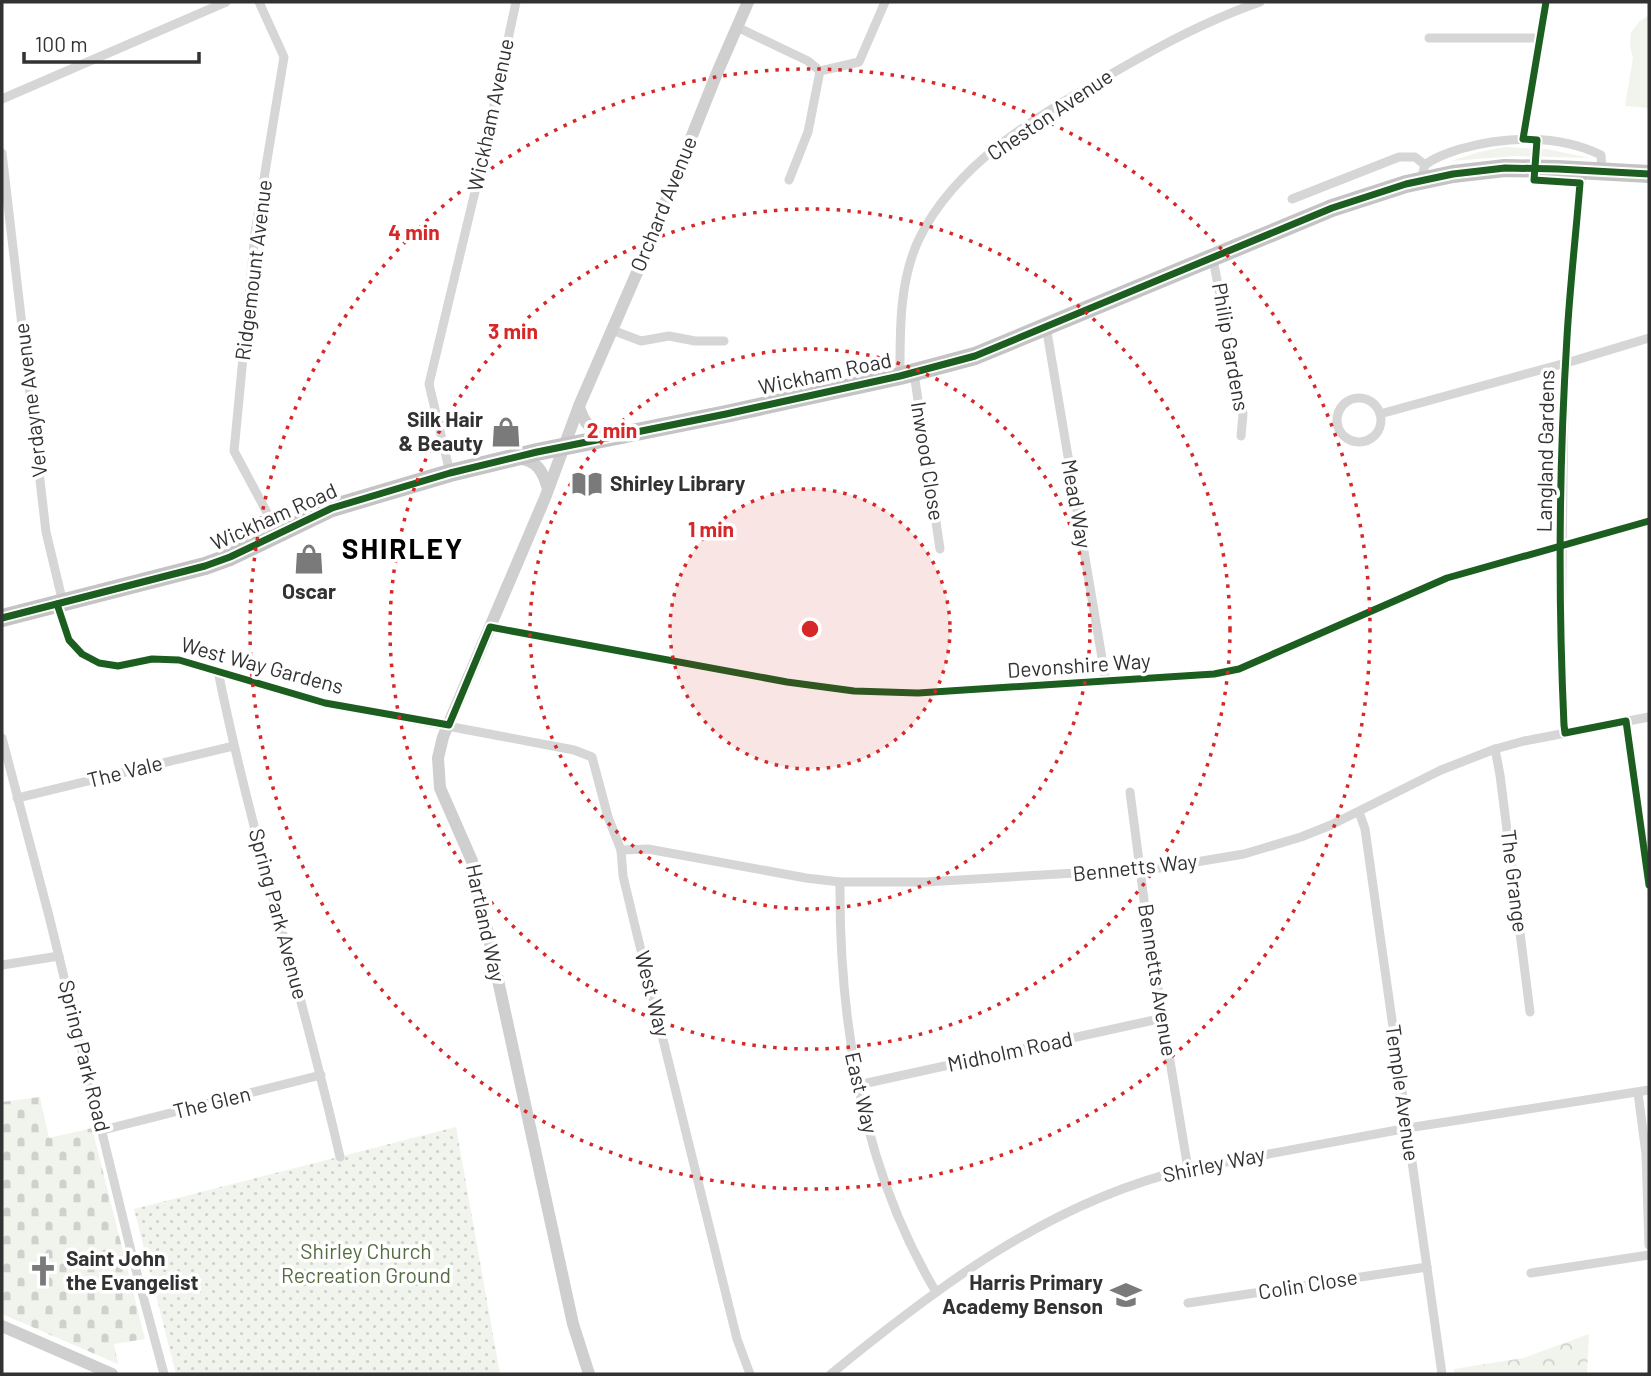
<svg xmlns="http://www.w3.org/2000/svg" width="1651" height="1376" viewBox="0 0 1651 1376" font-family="Barlow,sans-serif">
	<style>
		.grass { fill: #f1f4ed }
		.forest { fill: url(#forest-crowns) }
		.cemetery { fill: url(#cemetery-stones) }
		.park { fill: url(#park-dots) }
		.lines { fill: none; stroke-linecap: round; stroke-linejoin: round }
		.street { stroke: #d6d6d6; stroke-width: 9 }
		.secondary { stroke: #cfcfcf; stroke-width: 12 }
		.highway { stroke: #c4c4c4; stroke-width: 18 }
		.cycleway-casing { stroke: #fff; stroke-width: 11 }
		.cycleway { stroke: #1b5e20; stroke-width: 7 }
		.ring { fill: none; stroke: #d62828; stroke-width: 3.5; stroke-dasharray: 3.5 7 }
		.labels { text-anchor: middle; stroke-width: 7; stroke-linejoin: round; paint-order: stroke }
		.street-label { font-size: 21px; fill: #323232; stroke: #fff }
		.poi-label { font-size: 21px; font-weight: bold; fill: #323232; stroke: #fff; text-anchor: end }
		.park-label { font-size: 21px; fill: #556c42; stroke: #fff }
		.district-label { font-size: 28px; font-weight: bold; letter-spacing: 2px; fill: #000; stroke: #fff }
		.centre { fill: #d62828; stroke: #fff; stroke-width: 3.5 }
		.ring-label { font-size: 21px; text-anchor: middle; font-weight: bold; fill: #d62828; stroke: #fff; stroke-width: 7; stroke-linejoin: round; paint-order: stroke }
	</style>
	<defs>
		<pattern id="forest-crowns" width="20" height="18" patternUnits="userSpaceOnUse" patternTransform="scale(1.75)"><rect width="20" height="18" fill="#f1f4ed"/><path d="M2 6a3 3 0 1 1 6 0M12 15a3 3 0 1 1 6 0" fill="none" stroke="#cfd2cc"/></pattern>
		<pattern id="cemetery-stones" width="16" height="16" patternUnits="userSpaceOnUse" patternTransform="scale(1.75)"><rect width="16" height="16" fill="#f1f4ed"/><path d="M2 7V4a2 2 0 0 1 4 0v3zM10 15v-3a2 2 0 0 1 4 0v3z" fill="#cfd2cc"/></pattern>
		<pattern id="park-dots" width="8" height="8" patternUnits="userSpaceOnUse" patternTransform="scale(1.75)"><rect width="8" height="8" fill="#f1f4ed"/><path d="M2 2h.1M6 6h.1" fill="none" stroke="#cfd2cc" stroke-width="1.8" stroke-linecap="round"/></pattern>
	</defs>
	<rect width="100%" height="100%" fill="#fff"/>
	<!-- grass -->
	<g class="grass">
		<polygon points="1649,15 1649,108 1625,106 1633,58 1630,45 1631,32 1640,21"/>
		<polygon points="1505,147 1546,149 1590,158 1514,156 1451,161 1479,152"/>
	</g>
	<!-- forest -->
	<polygon class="forest" points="1589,1334 1587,1374 1455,1374 1454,1369 1523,1358"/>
	<!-- cemetery -->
	<polygon class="cemetery" points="40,1097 49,1138 92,1128 145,1339 114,1344 118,1364 2,1314 2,1102"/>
	<!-- park -->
	<polygon class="park" points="456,1127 500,1374 176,1374 134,1209"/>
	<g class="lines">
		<!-- street -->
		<g class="street">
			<polyline points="259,2 284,57 255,233 234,451 278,533"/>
			<polyline points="737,27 808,61 820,71"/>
			<polyline points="1429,38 1540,38"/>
			<polyline points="2,99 226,2"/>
			<polyline points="1523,139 1546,2"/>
			<polyline points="2,153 46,532 63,603"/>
			<path d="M1424 179 1423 172 1425 165C1435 157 1448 153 1460 149 1505 136 1558 134 1601 155L1602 171"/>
			<polyline points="789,180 808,132 820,71 859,62 885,2"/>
			<polyline points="1292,199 1399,157 1415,157 1425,165"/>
			<polyline points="1213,259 1243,414 1241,436"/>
			<polyline points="1046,326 1106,682"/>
			<polyline points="612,330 641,341 669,336 695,341 724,341"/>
			<polyline points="914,373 940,549"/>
			<path d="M900 376C900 331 899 281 919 239 956 163 1036 117 1106 77 1156 48 1205 21 1260 2"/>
			<circle cx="1359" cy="420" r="22"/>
			<polyline points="1380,414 1573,361 1649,338"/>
			<polyline points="450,473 429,384 479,175 516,2"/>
			<polyline points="57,604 69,640 82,654 99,663 118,666 152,659 179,660 325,703 574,750 592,757 608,817 621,850 623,876 635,926 737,1339 750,1374"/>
			<polyline points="490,627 787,682 854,691 918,693 1214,674 1239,669 1447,578 1649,521"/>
			<path d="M218 671C251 835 303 994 340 1157"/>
			<polyline points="1626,721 1649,885"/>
			<polyline points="1565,733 1561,647 1564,401 1568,315 1582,170"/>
			<polyline points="2,738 49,916 132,1255 164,1374"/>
			<polyline points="1495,749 1500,775 1530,1012"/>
			<polyline points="1130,792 1147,923 1188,1169"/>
			<polyline points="17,798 233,746"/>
			<polyline points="1359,812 1365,829 1442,1374"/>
			<polyline points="621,850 648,849 806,878 840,882 926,882 1160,868 1244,854 1301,837 1331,825 1441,770 1495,749 1524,741 1649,717"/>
			<path d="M840 882C839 1024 862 1168 936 1292"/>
			<polyline points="2,965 59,956"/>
			<polyline points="858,1085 1163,1018"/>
			<polyline points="1638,1093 1646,1154 1649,1245"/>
			<polyline points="103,1130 321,1075"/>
			<polyline points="1531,1273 1649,1255"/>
			<polyline points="1188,1303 1427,1267"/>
			<path d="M831 1374C938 1286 1051 1201 1188 1169L1408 1128 1649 1090"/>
		</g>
		<!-- secondary -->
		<g class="secondary">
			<path d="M579 407C584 424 591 430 608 437"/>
			<path d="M517 458C537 460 543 471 548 489"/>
			<polyline points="2,1326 112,1374"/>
			<polyline points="589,1374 573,1324 472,861 440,788 438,758 443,737 545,498 579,406 642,261 717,73 748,2"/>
		</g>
		<!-- highway -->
		<polyline class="highway" points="2,618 205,566 230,557 332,508 450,473 537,452 726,414 900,376 975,356 1332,208 1406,184 1453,174 1505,168 1558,169 1649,174"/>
		<!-- cycleway casing -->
		<g class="cycleway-casing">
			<g id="cycleway">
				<path d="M1546 2 1523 139 1537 140 1534 180 1580 183C1576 234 1570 285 1567 337 1559 465 1558 596 1564 725L1565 733 1626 721 1649 885"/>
				<polyline points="57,604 69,640 82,654 99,663 118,666 152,659 179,660 325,703 449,725 490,627 787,682 854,691 918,693 1214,674 1239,669 1447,578 1649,521"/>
				<polyline points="2,618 205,566 230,557 332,508 450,473 537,452 726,414 900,376 975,356 1332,208 1406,184 1453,174 1505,168 1558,169 1649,174"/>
			</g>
		</g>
		<!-- cycleway -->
		<use href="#cycleway" class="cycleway"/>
	</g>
	<!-- distance rings -->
	<circle cx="810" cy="629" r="140" fill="#d62828" fill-opacity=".12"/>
	<g class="ring">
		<circle cx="810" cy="629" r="140"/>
		<circle cx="810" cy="629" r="280"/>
		<circle cx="810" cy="629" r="420"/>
		<circle cx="810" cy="629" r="560"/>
	</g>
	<!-- icons -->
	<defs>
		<g id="shop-bare" transform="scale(2.415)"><path d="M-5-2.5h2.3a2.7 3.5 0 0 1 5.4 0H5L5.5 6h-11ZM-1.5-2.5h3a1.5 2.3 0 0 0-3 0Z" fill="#7a7a7a" stroke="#fff" stroke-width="2.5" paint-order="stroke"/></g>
		<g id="library-bare" transform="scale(2.415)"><path d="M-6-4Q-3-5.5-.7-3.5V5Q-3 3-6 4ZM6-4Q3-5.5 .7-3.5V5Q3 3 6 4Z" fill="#7a7a7a" stroke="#fff" stroke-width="2.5" paint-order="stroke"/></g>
		<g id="church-bare" transform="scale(2.415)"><path d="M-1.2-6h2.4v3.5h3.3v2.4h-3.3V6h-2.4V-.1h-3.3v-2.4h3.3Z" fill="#7a7a7a" stroke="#fff" stroke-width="2.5" paint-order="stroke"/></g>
		<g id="school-bare" transform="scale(2.415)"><path d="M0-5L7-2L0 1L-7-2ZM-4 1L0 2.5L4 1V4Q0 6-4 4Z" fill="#7a7a7a" stroke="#fff" stroke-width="2.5" paint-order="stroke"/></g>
	</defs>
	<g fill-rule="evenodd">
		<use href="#shop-bare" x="506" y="432"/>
		<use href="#library-bare" x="587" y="484"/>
		<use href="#shop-bare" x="309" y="559"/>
		<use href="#church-bare" x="43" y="1271"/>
		<use href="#school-bare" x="1126" y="1295"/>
	</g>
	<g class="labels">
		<!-- street labels -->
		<g class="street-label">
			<text transform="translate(491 115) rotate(-78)" y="7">Wickham Avenue</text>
			<text transform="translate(1050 115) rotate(-34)" y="7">Cheston Avenue</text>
			<text transform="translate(664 204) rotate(-68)" y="7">Orchard Avenue</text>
			<text transform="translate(254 270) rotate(-83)" y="7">Ridgemount Avenue</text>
			<text transform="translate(1230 347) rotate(80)" y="7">Philip Gardens</text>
			<text transform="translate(825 374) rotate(-12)" y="7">Wickham Road</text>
			<text transform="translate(31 400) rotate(-97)" y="7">Verdayne Avenue</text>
			<text transform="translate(1546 451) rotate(-89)" y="7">Langland Gardens</text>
			<text transform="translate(927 461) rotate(81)" y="7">Inwood Close</text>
			<text transform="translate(1076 504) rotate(80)" y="7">Mead Way</text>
			<text transform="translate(274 517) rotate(-24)" y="7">Wickham Road</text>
			<text transform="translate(262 666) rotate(15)" y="7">West Way Gardens</text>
			<text transform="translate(1079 666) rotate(-4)" y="7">Devonshire Way</text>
			<text transform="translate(125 772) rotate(-14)" y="7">The Vale</text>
			<text transform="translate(1135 868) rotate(-6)" y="7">Bennetts Way</text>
			<text transform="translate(1514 881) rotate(83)" y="7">The Grange</text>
			<text transform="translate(278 914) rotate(75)" y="7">Spring Park Avenue</text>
			<text transform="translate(485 923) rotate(78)" y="7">Hartland Way</text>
			<text transform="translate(1157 980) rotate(81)" y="7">Bennetts Avenue</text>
			<text transform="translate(652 994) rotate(76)" y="7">West Way</text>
			<text transform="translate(1010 1052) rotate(-12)" y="7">Midholm Road</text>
			<text transform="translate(84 1056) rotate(76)" y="7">Spring Park Road</text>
			<text transform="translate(861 1093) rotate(77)" y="7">East Way</text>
			<text transform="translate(1402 1093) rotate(82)" y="7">Temple Avenue</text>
			<text transform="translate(212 1103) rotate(-14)" y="7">The Glen</text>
			<text transform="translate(1214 1165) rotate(-12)" y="7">Shirley Way</text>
			<text transform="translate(1308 1285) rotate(-9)" y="7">Colin Close</text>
		</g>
		<!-- poi labels -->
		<g class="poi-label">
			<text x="483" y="427">Silk Hair<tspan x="483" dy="24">&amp; Beauty</tspan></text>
			<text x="610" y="491" text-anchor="start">Shirley Library</text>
			<text x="309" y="599" text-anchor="middle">Oscar</text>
			<text x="66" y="1266" text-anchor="start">Saint John<tspan x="66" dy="24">the Evangelist</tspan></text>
			<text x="1103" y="1290">Harris Primary<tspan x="1103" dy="24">Academy Benson</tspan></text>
		</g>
		<!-- park labels -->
		<g class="park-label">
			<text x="366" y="1259">Shirley Church<tspan x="366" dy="24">Recreation Ground</tspan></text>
		</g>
		<!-- district labels -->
		<g class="district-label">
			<text x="403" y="559">SHIRLEY</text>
		</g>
	</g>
	<circle cx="810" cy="629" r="10" class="centre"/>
	<g class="ring-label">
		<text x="414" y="240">4 min</text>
		<text x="513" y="339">3 min</text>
		<text x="612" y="438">2 min</text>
		<text x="711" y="537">1 min</text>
	</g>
	<!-- border -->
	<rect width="1651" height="1376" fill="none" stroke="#323232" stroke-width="7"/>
	<!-- scale -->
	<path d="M24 52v10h175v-10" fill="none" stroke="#323232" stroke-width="3.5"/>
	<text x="35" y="52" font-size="21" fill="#323232" stroke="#ffffff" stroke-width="5" paint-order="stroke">100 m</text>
</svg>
